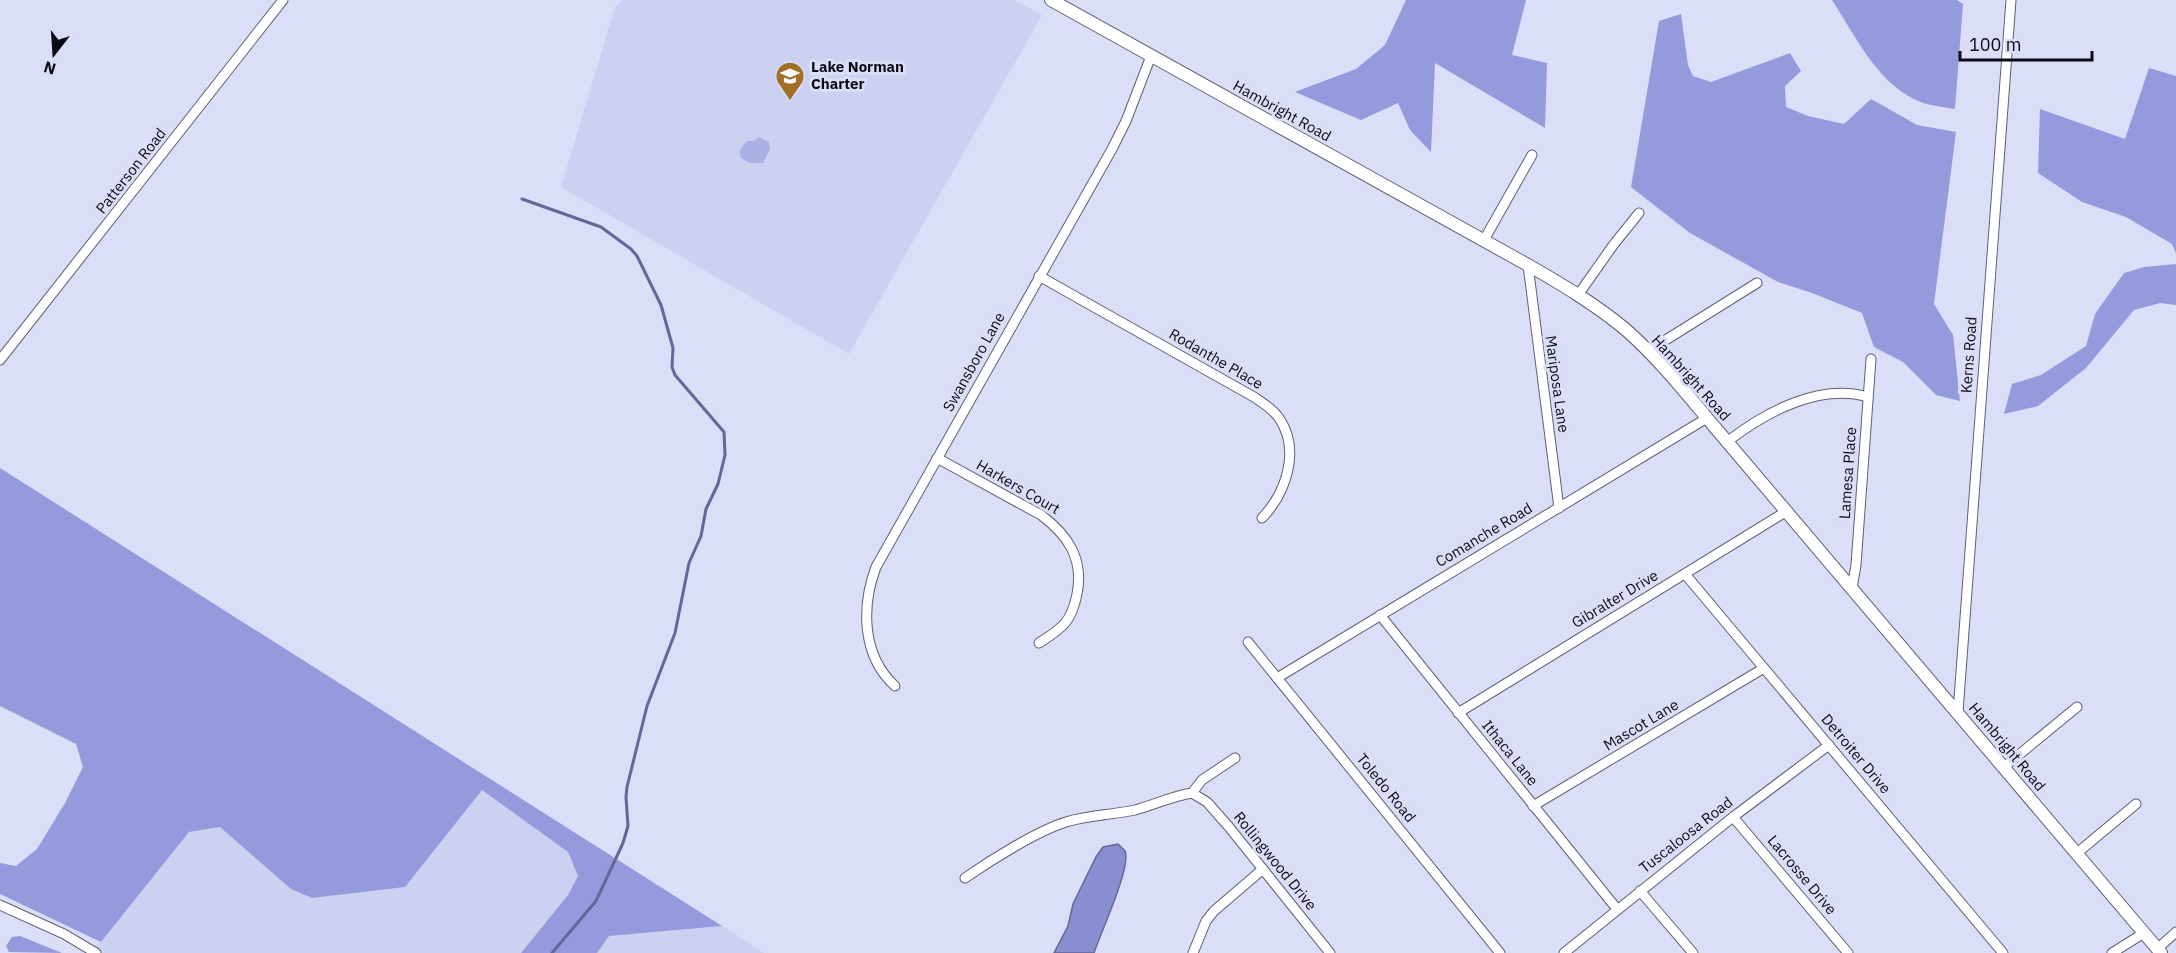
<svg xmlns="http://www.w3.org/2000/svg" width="2176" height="953" viewBox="0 0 2176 953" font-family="'IBM Plex Sans',sans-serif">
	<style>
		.built { fill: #ccd0f1 }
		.green { fill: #abb0e5 }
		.forest { fill: #959add }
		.water { fill: #898ed0; stroke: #646798; stroke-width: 1.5 }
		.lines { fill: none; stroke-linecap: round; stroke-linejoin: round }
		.stream { stroke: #646798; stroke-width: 3 }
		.minor-casing { stroke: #5e6076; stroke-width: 11 }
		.secondary-casing { stroke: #5e6076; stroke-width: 14 }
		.minor { stroke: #fff; stroke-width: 9 }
		.secondary { stroke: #fff; stroke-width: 12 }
		.labels { text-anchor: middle; stroke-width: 6; stroke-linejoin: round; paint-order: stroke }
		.poi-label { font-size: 15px; font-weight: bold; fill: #0c0c15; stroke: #dadef7; text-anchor: start }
		.street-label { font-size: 15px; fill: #0c0c15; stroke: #dadef7 }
	</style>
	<rect width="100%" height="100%" fill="#dadef7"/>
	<!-- built -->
	<g class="built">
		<polygon points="623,0 1014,0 1042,15 849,354 561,187 615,7"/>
		<polygon points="482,789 568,852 578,876 568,895 521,953 96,953 90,948 101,942 189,832 220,827 291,889 312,898 404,887"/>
		<polygon points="722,926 764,953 597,953 608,936"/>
	</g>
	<!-- green -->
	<path class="green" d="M759 137 769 142 770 149 763 163H750L741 158 739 152C743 145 745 140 754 141Z"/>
	<!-- forest -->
	<g class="forest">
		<polygon points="1406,0 1526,0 1512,55 1547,63 1545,128 1435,63 1431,152 1410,130 1398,103 1361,120 1295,92 1356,69 1385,45"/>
		<path d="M1832 0H1957L1963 4 1955 109C1945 107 1933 106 1923 103 1878 86 1857 38 1832 0Z"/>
		<polygon points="1681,14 1688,65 1693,76 1711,82 1790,53 1801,71 1785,86 1786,107 1808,116 1844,124 1871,99 1917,125 1956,132 1934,304 1953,335 1960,401 1936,395 1903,362 1874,347 1862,313 1812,293 1778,282 1690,233 1631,187 1659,21"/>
		<polygon points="2149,68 2176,76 2176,253 2172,244 2126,217 2082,202 2038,173 2040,109 2125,139"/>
		<polygon points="2176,264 2176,305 2160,303 2134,310 2086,368 2038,406 2004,414 2012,384 2041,375 2086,346 2095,314 2124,273 2144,267"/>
		<polygon points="0,468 722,926 609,936 597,953 521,953 568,895 578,876 568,852 482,790 405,887 312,898 291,889 220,827 189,832 101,942 0,894 0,863 16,866 37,849 65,803 83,767 76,744 0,706"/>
		<polygon points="20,936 62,953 9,952 6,946 12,937"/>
	</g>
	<!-- water -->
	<path class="water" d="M1118 844C1119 845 1124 850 1125 851 1132 866 1100 934 1094 953H1054L1068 926 1073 904 1096 857 1103 847Z"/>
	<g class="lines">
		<!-- stream -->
		<polyline class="stream" points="522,199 601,227 631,249 637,256 661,305 673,348 672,367 675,375 724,432 725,455 718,484 706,509 701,536 689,563 675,633 647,706 627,787 626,797 628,826 623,843 596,901 552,953"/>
		<!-- minor casing -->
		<g class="minor-casing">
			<g id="minor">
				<polyline points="1484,240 1532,155"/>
				<polyline points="1528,265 1559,508"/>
				<path d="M1039 276 1254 397C1263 403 1273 409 1279 418 1301 450 1286 493 1262 518"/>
				<polyline points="1578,295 1614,244 1639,213"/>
				<polyline points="1648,351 1757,283"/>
				<polyline points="0,360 283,0"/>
				<path d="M1728 441C1766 412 1819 383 1868 397"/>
				<path d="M937 458 1041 515C1068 535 1084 559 1077 594 1075 604 1072 615 1065 623 1057 632 1048 637 1039 643"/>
				<polyline points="1685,574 2003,953"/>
				<polyline points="1852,588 1856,565 1871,359"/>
				<polyline points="1380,615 1617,909"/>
				<polyline points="1248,642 1500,953"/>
				<polyline points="1277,678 1707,418"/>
				<path d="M895 686C862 656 861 607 876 567L1112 149 1126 121 1151 56"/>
				<polyline points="1958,712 2011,0"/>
				<polyline points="1458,713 1787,511"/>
				<polyline points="2004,767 2077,707"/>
				<polyline points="1192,793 1207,802 1229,827 1330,953"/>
				<polyline points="1533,806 1764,668"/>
				<polyline points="1733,817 1848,953"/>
				<polyline points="2077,853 2136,804"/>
				<path d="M965 878C991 860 1037 831 1066 822 1088 815 1112 815 1135 810 1154 805 1172 796 1192 793L1202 780 1235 758"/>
				<polyline points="1640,891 1693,953"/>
				<polyline points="0,905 64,934 96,953"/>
				<polyline points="2157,949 2176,932"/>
				<polyline points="1193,953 1206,921 1214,911 1263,869"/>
				<polyline points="1564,953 1733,817 1829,745"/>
				<polyline points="2112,953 2144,933"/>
			</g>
		</g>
		<!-- secondary casing -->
		<g class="secondary-casing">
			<path id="secondary" d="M1051 0 1528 265C1561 284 1595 304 1625 329 1655 355 1681 387 1707 418L2161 953"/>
		</g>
		<!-- minor -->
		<use href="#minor" class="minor"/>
		<!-- secondary -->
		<use href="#secondary" class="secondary"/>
	</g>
	<!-- icons -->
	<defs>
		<g id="school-pin" transform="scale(1.5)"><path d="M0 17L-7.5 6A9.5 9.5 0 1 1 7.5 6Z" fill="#a36e28" stroke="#dadef7"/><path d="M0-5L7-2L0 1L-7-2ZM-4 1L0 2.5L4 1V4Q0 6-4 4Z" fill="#fff"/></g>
	</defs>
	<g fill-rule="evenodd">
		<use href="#school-pin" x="790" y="76"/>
	</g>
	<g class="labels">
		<!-- poi labels -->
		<g class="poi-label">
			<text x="811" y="72">Lake Norman<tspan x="811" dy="17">Charter</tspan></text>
		</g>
		<!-- street labels -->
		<g class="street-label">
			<text transform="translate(1282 111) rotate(29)" y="5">Hambright Road</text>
			<text transform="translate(131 171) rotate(-52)" y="5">Patterson Road</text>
			<text transform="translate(1969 355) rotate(-86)" y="5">Kerns Road</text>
			<text transform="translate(1216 359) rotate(30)" y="5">Rodanthe Place</text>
			<text transform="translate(974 362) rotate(-61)" y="5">Swansboro Lane</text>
			<text transform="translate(1691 378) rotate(48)" y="5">Hambright Road</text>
			<text transform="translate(1557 384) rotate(82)" y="5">Mariposa Lane</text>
			<text transform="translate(1848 473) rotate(-86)" y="5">Lamesa Place</text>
			<text transform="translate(1018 487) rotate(30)" y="5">Harkers Court</text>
			<text transform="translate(1484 535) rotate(-31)" y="5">Comanche Road</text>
			<text transform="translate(1615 599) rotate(-31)" y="5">Gibralter Drive</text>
			<text transform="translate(1641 725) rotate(-31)" y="5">Mascot Lane</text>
			<text transform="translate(2007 747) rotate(50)" y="5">Hambright Road</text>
			<text transform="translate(1510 753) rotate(51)" y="5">Ithaca Lane</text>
			<text transform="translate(1856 754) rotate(50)" y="5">Detroiter Drive</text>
			<text transform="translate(1386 788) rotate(51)" y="5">Toledo Road</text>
			<text transform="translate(1686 835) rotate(-38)" y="5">Tuscaloosa Road</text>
			<text transform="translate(1275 861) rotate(51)" y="5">Rollingwood Drive</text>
			<text transform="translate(1802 875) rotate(50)" y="5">Lacrosse Drive</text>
		</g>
	</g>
	<!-- north arrow -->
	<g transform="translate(54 54) rotate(197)" stroke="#dadef7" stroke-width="4.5" paint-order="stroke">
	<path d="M0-4.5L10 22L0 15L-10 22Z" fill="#0c0c15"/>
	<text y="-9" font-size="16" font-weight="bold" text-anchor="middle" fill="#0c0c15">N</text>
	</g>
	<!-- scale -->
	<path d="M1960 51v9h132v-9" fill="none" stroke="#0c0c15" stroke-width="3"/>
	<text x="1969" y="51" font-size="18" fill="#0c0c15" stroke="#dadef7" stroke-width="4.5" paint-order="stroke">100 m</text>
</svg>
